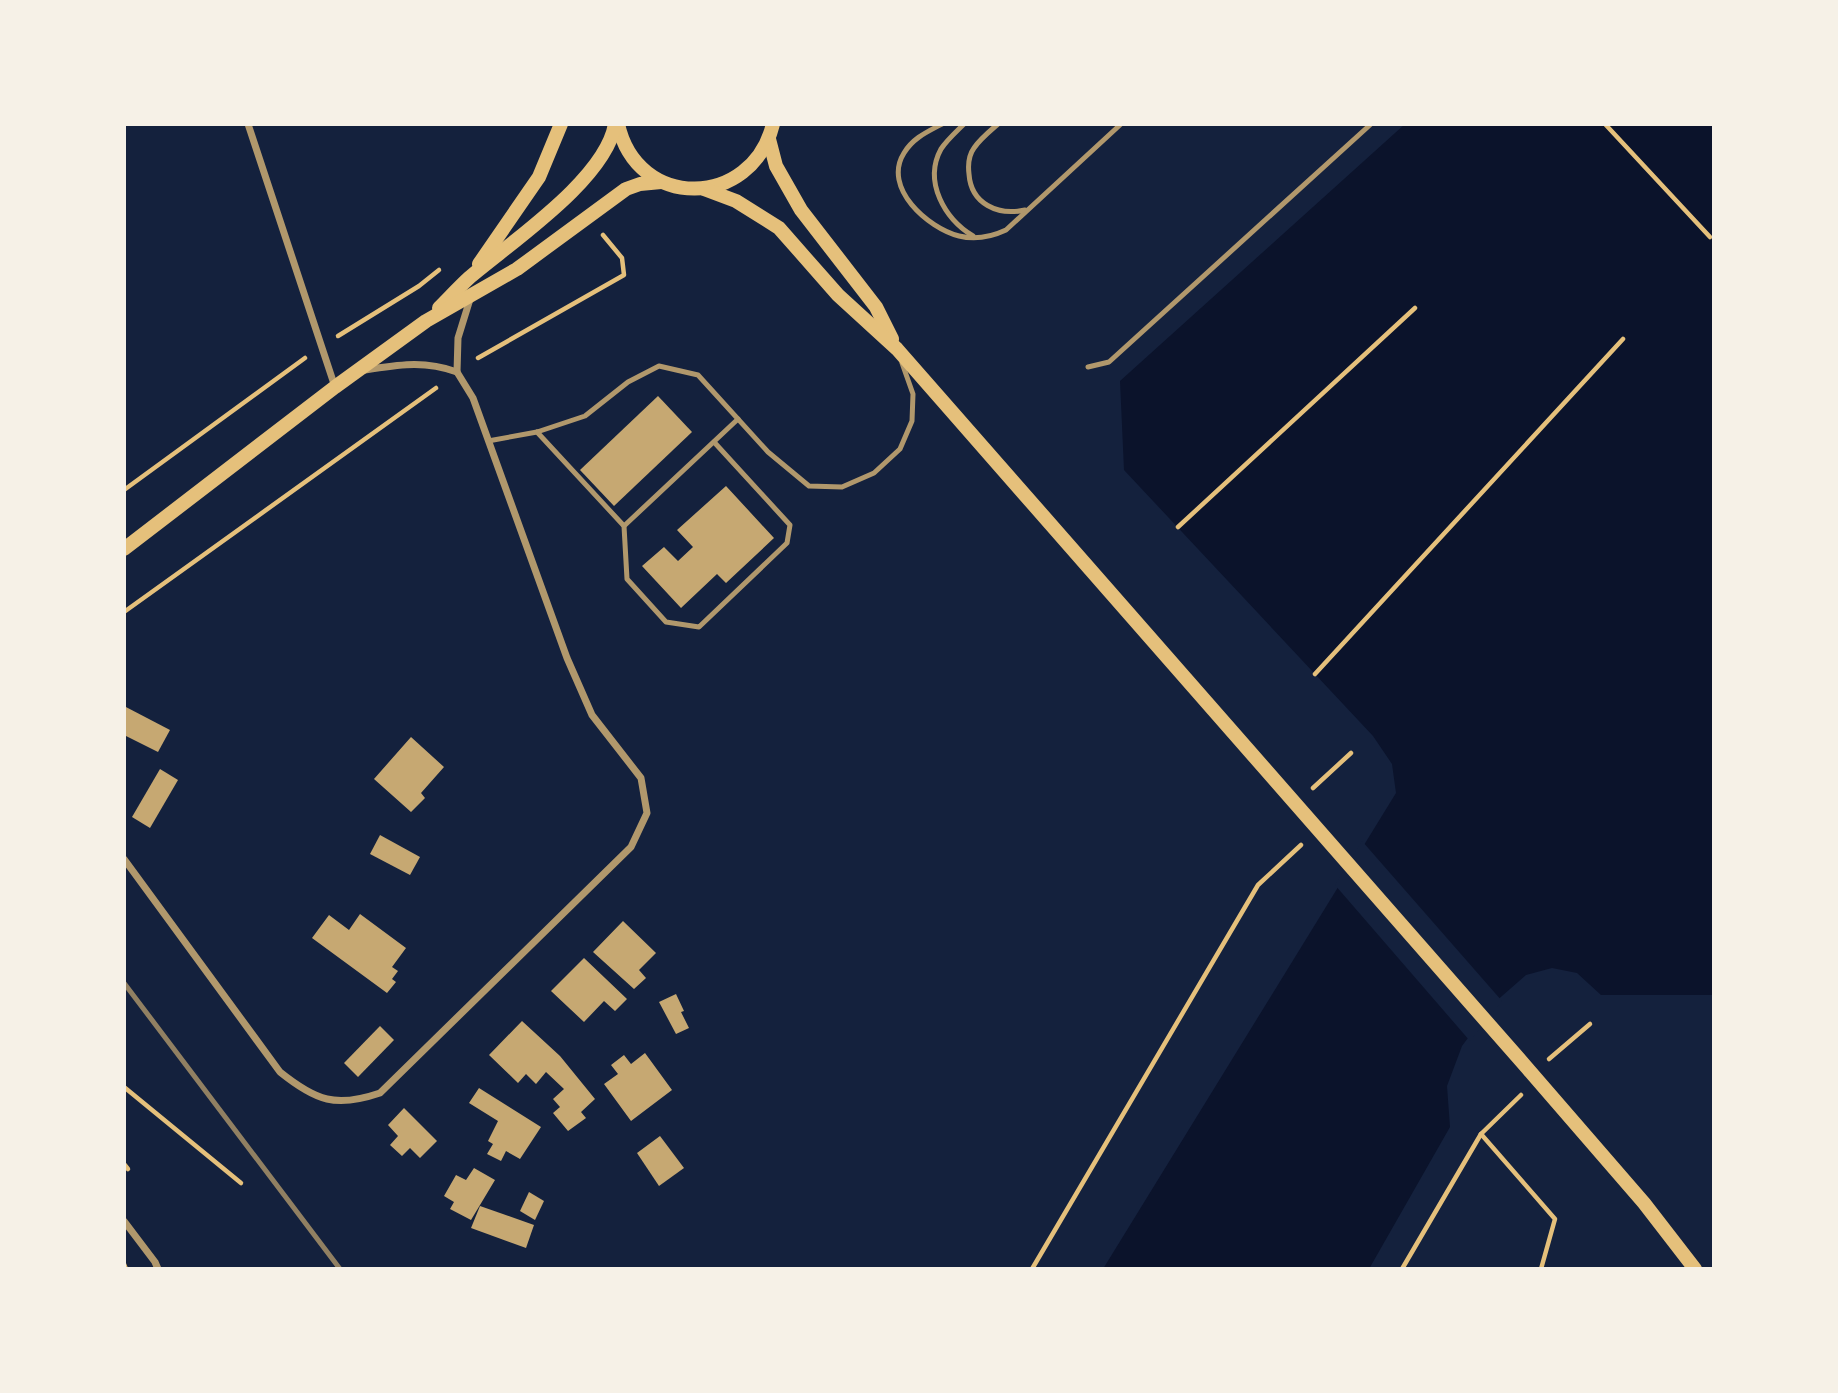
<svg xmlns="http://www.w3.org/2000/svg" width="1838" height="1393" viewBox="0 0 1838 1393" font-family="'Fira Sans Condensed',sans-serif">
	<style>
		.water { fill: #0b132b }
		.pier { fill: #14213d }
		.building { fill: #c6a872 }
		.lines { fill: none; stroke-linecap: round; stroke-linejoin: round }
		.path { stroke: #e5c07b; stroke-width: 4.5 }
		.service { stroke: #b1986c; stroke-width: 5 }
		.minor { stroke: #b1986c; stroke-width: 7 }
		.secondary { stroke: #e5c07b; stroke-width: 14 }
		.rail { stroke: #918062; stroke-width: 5 }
	</style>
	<rect width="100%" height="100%" fill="#14213d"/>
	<!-- water -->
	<polygon class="water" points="1405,124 1714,124 1714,995 1601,995 1577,973 1552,968 1526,975 1494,1003 1462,1046 1447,1086 1450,1127 1369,1269 1103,1269 1396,793 1392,764 1373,736 1124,470 1120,381"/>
	<!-- pier -->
	<polygon class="pier" points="1362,841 1502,1001 1470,1041 1335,885"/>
	<!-- building -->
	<g class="building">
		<polygon points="658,396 692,432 614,506 580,470"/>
		<polygon points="726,486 774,538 726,583 717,574 681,608 642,566 664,547 678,561 693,547 677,530"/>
		<polygon points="124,706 170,730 158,752 124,735"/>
		<polygon points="411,737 444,767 421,793 425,798 411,812 374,779"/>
		<polygon points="160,769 178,780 150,828 132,817"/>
		<polygon points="380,835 420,857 410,875 370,854"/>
		<polygon points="360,914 406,948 392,967 398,971 392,979 396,982 387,993 312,938 329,915 349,930"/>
		<polygon points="623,921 656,953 639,970 646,978 634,989 593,952"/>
		<polygon points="584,958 627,999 615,1011 604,1001 584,1022 551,991"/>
		<polygon points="676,994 684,1011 681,1012 689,1028 676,1034 659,1002"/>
		<polygon points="522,1021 560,1056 595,1099 581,1112 586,1118 568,1131 553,1113 560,1107 553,1099 564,1089 546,1072 536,1084 526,1074 518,1083 489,1055"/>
		<polygon points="380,1026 394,1040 358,1077 344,1063"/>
		<polygon points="645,1053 672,1090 631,1121 604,1084 618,1074 611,1065 624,1055 631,1064"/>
		<polygon points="479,1088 541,1127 520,1159 506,1151 501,1161 487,1154 493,1144 488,1141 498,1121 469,1103"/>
		<polygon points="404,1108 437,1141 420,1158 410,1148 402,1156 390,1145 398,1136 388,1125"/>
		<polygon points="660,1136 684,1168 659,1186 637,1153"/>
		<polygon points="474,1168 495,1180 471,1220 450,1209 454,1202 444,1196 456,1175 466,1180"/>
		<polygon points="529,1192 544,1201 535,1220 520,1211"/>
		<polygon points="480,1206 534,1225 526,1248 471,1228"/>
	</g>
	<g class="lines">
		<!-- path -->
		<g class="path">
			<polyline points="1605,124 1710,237"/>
			<polyline points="338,336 419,286 439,270"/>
			<polyline points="478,358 624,275 622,258 603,235"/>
			<polyline points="124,490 305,358"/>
			<polyline points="1178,527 1415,308"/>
			<polyline points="124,612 436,388"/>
			<polyline points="1315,674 1623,339"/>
			<polyline points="1313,788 1351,753"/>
			<polyline points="1549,1059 1590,1024"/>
			<polyline points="124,1087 241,1183"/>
			<polyline points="1481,1134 1555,1219 1541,1269"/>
			<polyline points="124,1164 128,1169"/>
			<polyline points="124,1264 126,1269"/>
			<polyline points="1032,1269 1258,885 1301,845"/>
			<polyline points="1402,1269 1481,1134 1521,1095"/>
		</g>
		<!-- service -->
		<g class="service">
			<path d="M942 124C927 132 913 138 904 153 882 188 928 228 959 236 975 240 991 237 1006 230L1121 124"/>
			<path d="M964 124C956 132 947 140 941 149 923 182 945 219 973 236"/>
			<path d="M998 124C990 131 980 139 974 148 969 155 968 166 969 174 971 204 998 216 1025 210"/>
			<polyline points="1088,367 1109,362 1371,124"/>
			<polyline points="537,432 624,526 627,579 666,622 699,627 787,543 790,525 714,442"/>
			<polyline points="488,441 537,432 585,416 628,382 659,366 698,375 768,452 809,486 842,487 874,473 900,449 912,421 913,394 902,363"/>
			<polyline points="624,526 738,419"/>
		</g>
		<!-- minor -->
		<g class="minor">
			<polyline points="248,124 335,387"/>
			<path d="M365 370C399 365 423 360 457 372"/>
			<path d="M124 859 280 1072C316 1101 336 1108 380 1093L631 847 647 813 641 778 592 715 567 658 473 398 457 372 458 338 471 296"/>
			<polyline points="124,1221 155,1262 158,1269"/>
		</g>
		<!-- secondary -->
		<g class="secondary">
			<path d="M618 124C637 211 752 209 773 124"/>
			<polyline points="769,139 776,166 801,210 876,307 892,339"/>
			<polyline points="704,189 736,201 779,228 838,295 897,349 1528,1069 1644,1203 1695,1269"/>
			<polyline points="479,264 539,177 561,124"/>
			<path d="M439 308C449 298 459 287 470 277 511 242 606 179 615 124"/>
			<polyline points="124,549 335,387 426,321 517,269 626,189 640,184 661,182"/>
		</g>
		<!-- rail -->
		<polyline class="rail" points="124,983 340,1269"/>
	</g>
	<!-- border -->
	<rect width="1838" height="1393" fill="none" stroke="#f6f1e7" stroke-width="252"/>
</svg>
